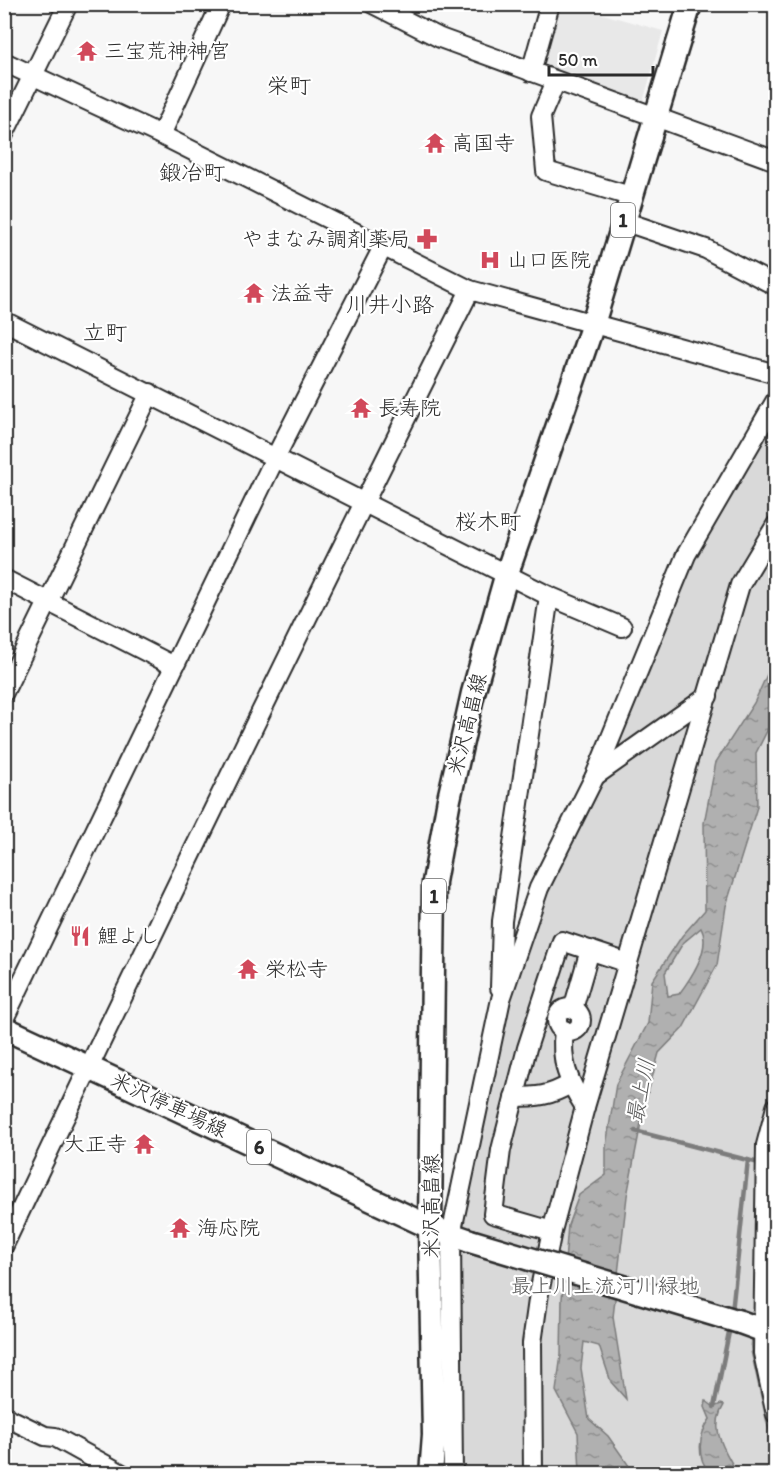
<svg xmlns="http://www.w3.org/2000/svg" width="780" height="1478" viewBox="0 0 780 1478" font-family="Itim,'Klee One',sans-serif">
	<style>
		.built { fill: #e8e8e8 }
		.park { fill: #d9d9d9; stroke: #828282; stroke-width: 1.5 }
		.water { fill: url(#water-ripples); stroke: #7b7b7b; stroke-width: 1.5; fill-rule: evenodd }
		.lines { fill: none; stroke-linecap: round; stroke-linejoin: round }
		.stream { stroke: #7b7b7b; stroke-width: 4.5 }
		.minor-casing { stroke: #2b2b2b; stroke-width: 22 }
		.major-casing { stroke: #2b2b2b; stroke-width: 27 }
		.minor { stroke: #fff; stroke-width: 18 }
		.major { stroke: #fff; stroke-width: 22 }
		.major-bridge-casing { stroke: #2b2b2b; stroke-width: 27; stroke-linecap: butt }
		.major-bridge { stroke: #fff; stroke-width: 22 }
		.labels { text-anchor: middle; stroke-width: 4.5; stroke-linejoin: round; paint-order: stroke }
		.shield { fill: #fff; stroke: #6b6b6b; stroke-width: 1.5 }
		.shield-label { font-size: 20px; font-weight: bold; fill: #2b2b2b }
		.poi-label { font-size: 21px; fill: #2b2b2b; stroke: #fff; text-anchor: start }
		.street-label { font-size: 21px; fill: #2b2b2b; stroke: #fff }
		.park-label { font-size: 21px; fill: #565656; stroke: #fff }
		.neighbourhood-label { font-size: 22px; fill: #2b2b2b; stroke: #fff }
		.water-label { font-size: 22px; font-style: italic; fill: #5a5a5a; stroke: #fff }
	</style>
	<defs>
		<pattern id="water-ripples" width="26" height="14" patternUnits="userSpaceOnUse" patternTransform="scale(1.5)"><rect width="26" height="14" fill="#b0b0b0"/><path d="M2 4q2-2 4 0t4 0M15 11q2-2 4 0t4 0" fill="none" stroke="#8f8f8f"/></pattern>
	</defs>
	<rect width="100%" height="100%" fill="#f7f7f7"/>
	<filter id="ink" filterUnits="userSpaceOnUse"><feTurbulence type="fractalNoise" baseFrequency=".0167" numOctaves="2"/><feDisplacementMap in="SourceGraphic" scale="12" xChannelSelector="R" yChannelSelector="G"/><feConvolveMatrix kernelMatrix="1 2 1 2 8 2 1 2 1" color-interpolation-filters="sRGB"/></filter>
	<g filter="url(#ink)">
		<!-- built -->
		<polygon class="built" points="562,5 571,5 663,31 643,102 542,65"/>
		<!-- park -->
		<polygon class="park" points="775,420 776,1073 759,1146 755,1297 751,1351 767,1423 775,1446 775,1473 458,1474 456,1282 461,1216 508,1003 545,892 687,561"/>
		<!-- water -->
		<g class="water">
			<path d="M775 657V715L756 753 757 807 726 906 717 965 683 1028 659 1053 644 1107 627 1196 613 1317 626 1399 611 1382 599 1346 584 1342 581 1368 589 1419 608 1436 634 1473H580L578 1433 556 1391 561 1355 562 1299 568 1225 579 1195 606 1175V1146L616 1084 648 1023 652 981 682 936 705 910 704 823 716 762 754 703ZM701 928C712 948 691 978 679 994L668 996 665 973 683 943Z"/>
			<path d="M706 1401 714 1407 721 1404 724 1405C708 1430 726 1451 737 1473H710C696 1458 698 1436 710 1419L705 1407Z"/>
		</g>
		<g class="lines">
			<!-- stream -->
			<g class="stream">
				<polyline points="635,1131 755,1162"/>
				<polyline points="732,1312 748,1160"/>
				<polyline points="714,1407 730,1327"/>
			</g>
			<!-- minor casing -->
			<g class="minor-casing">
				<g id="minor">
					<polyline points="373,4 440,38 776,161"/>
					<polyline points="4,62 161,135 470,290 776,374"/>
					<polyline points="531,72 550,4"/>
					<polyline points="556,81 541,116 546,171 630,196"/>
					<polyline points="4,134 68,4"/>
					<polyline points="161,135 221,4"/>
					<polyline points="623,221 706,249 776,286"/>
					<polyline points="4,321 549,596 622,627"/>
					<polyline points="4,579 174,666"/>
					<polyline points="4,692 150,393"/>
					<polyline points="595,776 708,696"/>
					<polyline points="500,988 502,921 549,596"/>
					<circle cx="569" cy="1020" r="12"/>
					<polyline points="573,1009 590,950"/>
					<polyline points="4,1019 275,458 383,247"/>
					<path d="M564 1030C560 1062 568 1081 585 1107"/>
					<path d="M514 1097C537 1097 550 1096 570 1084"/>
					<polyline points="776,1107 766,1145 763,1353 776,1414"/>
					<polyline points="552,1231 585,1107 740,585 776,525"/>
					<path d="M4 1245C156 925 311 607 470 290"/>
					<polyline points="4,1416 45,1436 55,1437 122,1474"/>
					<polyline points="453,1474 451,1235 501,999 539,888 595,776 686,555 776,400"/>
					<polyline points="533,1474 532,1343 539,1293 552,1231 493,1214 501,1150 527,1048 562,941 628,963"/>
				</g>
			</g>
			<!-- major casing -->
			<g class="major-casing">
				<g id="major">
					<polyline points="4,1028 430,1227 470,1241"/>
					<polyline points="740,1322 776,1335"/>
					<polyline points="431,1474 434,1435 430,1227 434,882 449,799 473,693 507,573 593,324 690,4"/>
				</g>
			</g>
			<!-- minor -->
			<use href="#minor" class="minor"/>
			<!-- major -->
			<use href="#major" class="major"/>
			<!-- major-bridge casing -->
			<g class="major-bridge-casing">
				<polyline id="major-bridge" points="470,1241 740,1322"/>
			</g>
			<!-- major-bridge -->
			<use href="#major-bridge" class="major-bridge"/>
		</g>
	</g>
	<!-- icons -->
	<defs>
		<g id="temple-bare" transform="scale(1.62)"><path d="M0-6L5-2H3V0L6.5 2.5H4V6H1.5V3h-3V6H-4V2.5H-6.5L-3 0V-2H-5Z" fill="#d1495b" stroke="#fff" stroke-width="2.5" paint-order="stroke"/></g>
		<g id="pharmacy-bare" transform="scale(1.62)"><path d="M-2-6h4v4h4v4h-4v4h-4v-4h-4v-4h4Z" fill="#d1495b" stroke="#fff" stroke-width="2.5" paint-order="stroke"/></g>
		<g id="hospital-bare" transform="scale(1.62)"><path d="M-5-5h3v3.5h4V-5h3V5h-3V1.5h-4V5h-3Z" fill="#d1495b" stroke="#fff" stroke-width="2.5" paint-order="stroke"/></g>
		<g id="restaurant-bare" transform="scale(1.62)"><path d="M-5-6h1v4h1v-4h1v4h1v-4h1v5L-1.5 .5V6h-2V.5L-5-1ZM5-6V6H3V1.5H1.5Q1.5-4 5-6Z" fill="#d1495b" stroke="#fff" stroke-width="2.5" paint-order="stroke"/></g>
	</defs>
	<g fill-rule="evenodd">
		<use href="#temple-bare" x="87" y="51"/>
		<use href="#temple-bare" x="435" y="143"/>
		<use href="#pharmacy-bare" x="427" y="239"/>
		<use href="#hospital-bare" x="490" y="260"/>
		<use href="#temple-bare" x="254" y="293"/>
		<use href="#temple-bare" x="361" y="408"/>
		<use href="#restaurant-bare" x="80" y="936"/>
		<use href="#temple-bare" x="248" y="969"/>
		<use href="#temple-bare" x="144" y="1144"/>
		<use href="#temple-bare" x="180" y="1228"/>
	</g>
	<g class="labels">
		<!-- shield labels -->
		<g class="shield">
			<rect x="611" y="203" width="24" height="34" rx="4.5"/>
			<rect x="422" y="879" width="24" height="34" rx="4.5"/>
			<rect x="247" y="1130" width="24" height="34" rx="4.5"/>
		</g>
		<g class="shield-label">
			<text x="623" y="227">1</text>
			<text x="434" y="903">1</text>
			<text x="259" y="1154">6</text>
		</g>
		<!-- poi labels -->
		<g class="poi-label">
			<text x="104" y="58">三宝荒神神宮</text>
			<text x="452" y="150">高国寺</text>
			<text x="410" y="246" text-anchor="end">やまなみ調剤薬局</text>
			<text x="507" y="267">山口医院</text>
			<text x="271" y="300">法益寺</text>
			<text x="378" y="415">長寿院</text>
			<text x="97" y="943">鯉よし</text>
			<text x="265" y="976">栄松寺</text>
			<text x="127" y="1151" text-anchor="end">大正寺</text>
			<text x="197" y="1235">海応院</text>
		</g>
		<!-- street labels -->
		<g class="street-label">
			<text transform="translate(467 724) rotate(-76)" y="7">米沢高畠線</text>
			<text transform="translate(169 1105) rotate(25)" y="7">米沢停車場線</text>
			<text transform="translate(431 1206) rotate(-90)" y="7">米沢高畠線</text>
		</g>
		<!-- park labels -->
		<g class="park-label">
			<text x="605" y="1293">最上川上流河川緑地</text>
		</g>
		<!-- neighbourhood labels -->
		<g class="neighbourhood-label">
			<text x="289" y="93">栄町</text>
			<text x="192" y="180">鍛冶町</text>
			<text x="390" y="312">川井小路</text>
			<text x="105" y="340">立町</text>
			<text x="488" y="529">桜木町</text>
		</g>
		<!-- water labels -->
		<g class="water-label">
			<text transform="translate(640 1091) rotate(-79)" y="8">最上川</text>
		</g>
	</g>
	<!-- margin -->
	<rect width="780" height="1478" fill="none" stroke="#fff" stroke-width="24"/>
	<rect x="12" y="12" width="756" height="1454" fill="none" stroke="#2b2b2b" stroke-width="2" filter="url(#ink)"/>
	<!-- scale -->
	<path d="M549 66v9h104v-9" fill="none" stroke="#2b2b2b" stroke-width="3"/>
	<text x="558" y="66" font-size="18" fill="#2b2b2b" stroke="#ffffff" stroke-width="4.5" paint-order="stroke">50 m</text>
</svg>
